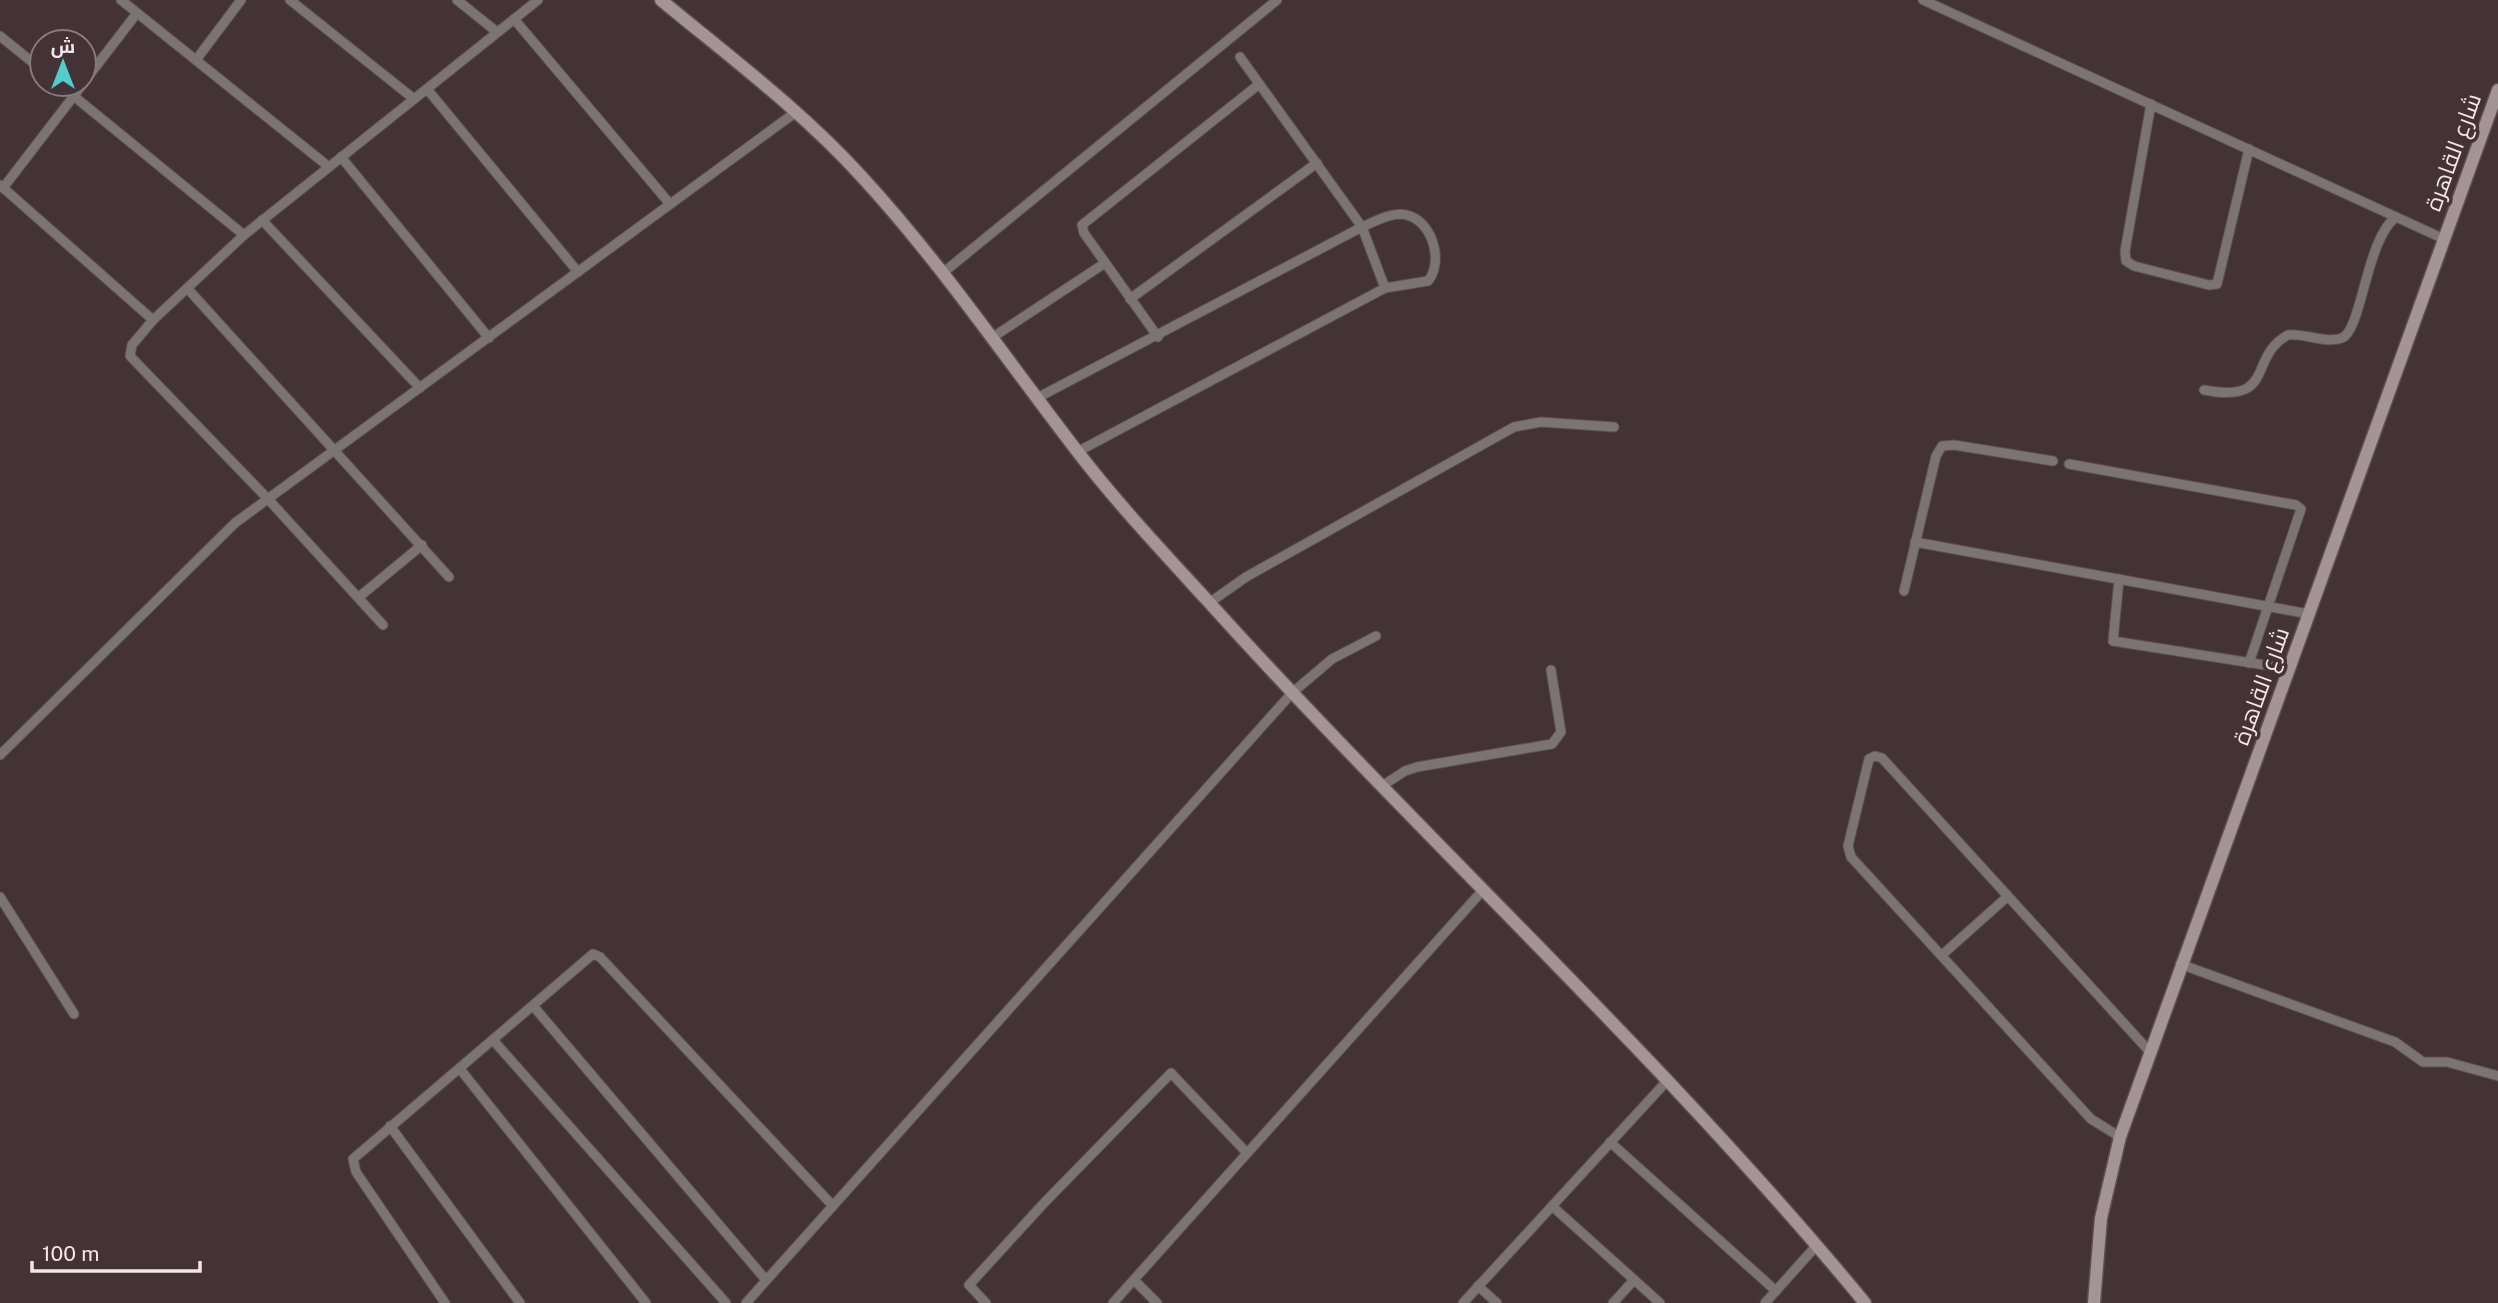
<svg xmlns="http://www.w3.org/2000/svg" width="2498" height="1303" viewBox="0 0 2498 1303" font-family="'Public Sans',Cairo,sans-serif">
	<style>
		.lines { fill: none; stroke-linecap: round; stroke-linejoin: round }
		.minor-casing { stroke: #5f4f53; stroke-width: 11 }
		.secondary-casing { stroke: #5f4f53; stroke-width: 15 }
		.minor { stroke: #7c7375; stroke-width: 9 }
		.secondary { stroke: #a29497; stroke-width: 12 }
		.labels { text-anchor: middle; stroke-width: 7; stroke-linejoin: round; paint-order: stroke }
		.street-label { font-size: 23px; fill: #f3e7ea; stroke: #433236 }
	</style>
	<rect width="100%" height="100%" fill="#433236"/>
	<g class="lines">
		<!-- minor casing -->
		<g class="minor-casing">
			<g id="minor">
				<polyline points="121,0 329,167"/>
				<polyline points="290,0 414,99"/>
				<polyline points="457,0 497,32"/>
				<polyline points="1923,0 2444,239"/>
				<polyline points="514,19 670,204"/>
				<polyline points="0,36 42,70"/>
				<polyline points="1240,57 1362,227 1385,288"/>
				<polyline points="196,60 241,0"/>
				<polyline points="84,82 137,13"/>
				<polyline points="59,84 244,235"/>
				<polyline points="427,89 578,272"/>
				<polyline points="2151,104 2125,251 2126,261 2134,266 2209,285 2217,284 2249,149"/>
				<polyline points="341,157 489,338"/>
				<polyline points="0,185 153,320 244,235 538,0"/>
				<polyline points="3,188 83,84"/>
				<polyline points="262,220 420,388"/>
				<polyline points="944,272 1277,0"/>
				<polyline points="187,288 449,577"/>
				<polyline points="1130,299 1317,163"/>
				<polyline points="153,320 132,345 130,356 268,499 383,625"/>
				<polyline points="993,337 1105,263"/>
				<polyline points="1158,337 1084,233 1082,225 1258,85"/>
				<path d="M2204 390C2277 404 2247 357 2288 335 2304 333 2327 344 2342 338 2362 330 2366 239 2396 217"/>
				<path d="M1037 398 1362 227C1376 221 1394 210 1410 216 1434 225 1443 263 1428 281L1385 288 1077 452"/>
				<polyline points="2069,464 2296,505 2301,509 2249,663"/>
				<polyline points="1915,542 2309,614"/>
				<polyline points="2119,579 2113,641 2290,669"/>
				<polyline points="1904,591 1936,456 1942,446 1954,445 2053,461"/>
				<polyline points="359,597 422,545"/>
				<polyline points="1209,603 1246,577 1514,427 1541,422 1614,427"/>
				<polyline points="0,755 235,523 796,112"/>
				<polyline points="1382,786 1405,771 1417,767 1552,744 1561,732 1551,670"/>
				<polyline points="0,897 74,1014"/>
				<polyline points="1942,955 2007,897"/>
				<polyline points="2180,964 2395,1042 2423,1062 2447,1062 2498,1076"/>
				<polyline points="534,1007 766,1280"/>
				<polyline points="493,1040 726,1303"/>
				<polyline points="460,1069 646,1303"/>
				<polyline points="390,1126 520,1303"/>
				<polyline points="2120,1137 2091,1119 1851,857 1848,846 1869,759 1875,756 1882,758 2150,1052"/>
				<polyline points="1610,1142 1776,1291"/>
				<polyline points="1552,1206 1660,1303"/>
				<polyline points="1134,1280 1157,1303"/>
				<polyline points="1478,1286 1497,1303"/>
				<polyline points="445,1303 356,1172 353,1159 593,954 600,957 833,1206"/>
				<polyline points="746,1303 1292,693 1332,659 1376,636"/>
				<polyline points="986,1303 969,1285 1044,1203 1171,1073 1247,1153"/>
				<polyline points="1113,1303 1483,890"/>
				<polyline points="1463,1303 1666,1082"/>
				<polyline points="1613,1303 1634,1280"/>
				<polyline points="1765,1303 1817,1245"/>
			</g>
		</g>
		<!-- secondary casing -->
		<g class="secondary-casing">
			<g id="secondary">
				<path d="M661 0C730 57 802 111 862 177 941 263 1006 359 1077 451 1117 503 1162 551 1206 599 1421 838 1661 1055 1865 1303"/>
				<polyline points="2094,1303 2101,1218 2120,1137 2498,90"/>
			</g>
		</g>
		<!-- minor -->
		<use href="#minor" class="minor"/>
		<!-- secondary -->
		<use href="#secondary" class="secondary"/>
	</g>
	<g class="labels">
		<!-- street labels -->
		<g class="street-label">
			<text transform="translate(2453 152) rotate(-70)" y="8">شارع القاهرة</text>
			<text transform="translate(2261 686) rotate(-70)" y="8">شارع القاهرة</text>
		</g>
	</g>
	<!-- north arrow -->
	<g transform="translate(63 63)"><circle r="33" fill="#433236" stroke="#897a7e" stroke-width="2"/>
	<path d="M0-5L12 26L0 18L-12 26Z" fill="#53cdc9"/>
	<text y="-10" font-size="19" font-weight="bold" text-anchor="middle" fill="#f3e7ea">ش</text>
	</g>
	<!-- scale -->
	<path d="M32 1261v10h168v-10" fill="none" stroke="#f3e7ea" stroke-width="3.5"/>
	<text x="42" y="1261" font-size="21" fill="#f3e7ea" stroke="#433236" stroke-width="5" paint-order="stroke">100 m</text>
</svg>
